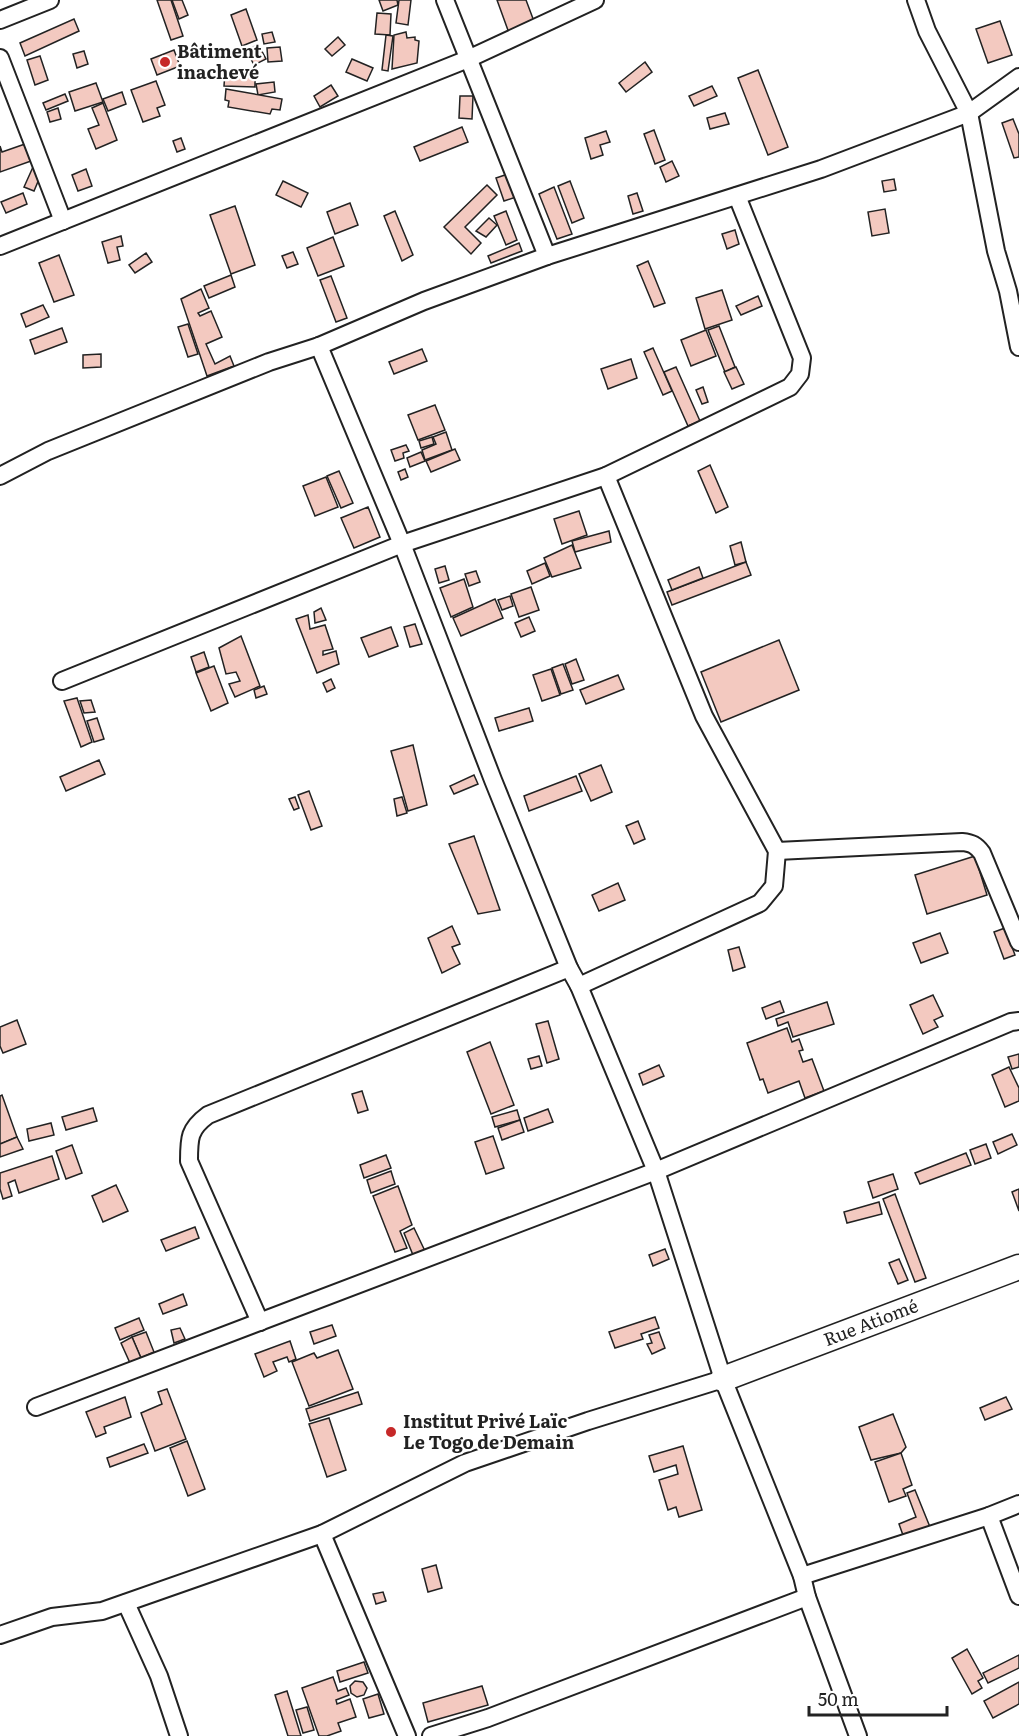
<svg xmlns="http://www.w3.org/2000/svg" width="1019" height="1736" viewBox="0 0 1019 1736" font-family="Literata,serif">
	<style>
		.building { fill: #f3c9c0; stroke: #222; stroke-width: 1.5 }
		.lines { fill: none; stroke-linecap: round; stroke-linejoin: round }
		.street-casing { stroke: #222; stroke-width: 20 }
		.secondary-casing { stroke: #222; stroke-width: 27 }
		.street { stroke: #fff; stroke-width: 16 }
		.secondary { stroke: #fff; stroke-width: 24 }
		.poi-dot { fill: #c62828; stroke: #fff; stroke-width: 2 }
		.labels { text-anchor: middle; stroke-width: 4.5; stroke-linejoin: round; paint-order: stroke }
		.poi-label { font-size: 18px; font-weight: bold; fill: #222; stroke: #fff; text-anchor: start }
		.street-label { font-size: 18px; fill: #222; stroke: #fff }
	</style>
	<rect width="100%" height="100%" fill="#fff"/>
	<!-- building -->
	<g class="building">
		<polygon points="157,0 171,0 183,36 171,40"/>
		<polygon points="172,0 182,0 188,15 179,19"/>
		<polygon points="379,0 397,0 398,5 383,11"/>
		<polygon points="399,0 411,0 408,25 396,23"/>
		<polygon points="497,0 526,0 535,24 509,33"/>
		<polygon points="246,9 257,40 242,46 231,15"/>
		<polygon points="377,13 391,14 390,35 375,34"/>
		<polygon points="74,19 79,31 25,56 20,43"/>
		<polygon points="1000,21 1012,55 988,63 976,29"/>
		<polygon points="272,32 275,42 264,44 262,34"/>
		<polygon points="406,32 407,38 415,37 415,40 419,41 417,63 392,69 394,35"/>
		<polygon points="386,35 393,36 388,71 382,70"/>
		<polygon points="338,37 345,45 332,56 325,49"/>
		<polygon points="258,44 266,59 254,65 247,51"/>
		<polygon points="280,47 282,61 268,62 267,48"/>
		<polygon points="174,50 180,66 157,75 151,59"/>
		<polygon points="84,51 88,64 77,68 73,54"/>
		<polygon points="40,56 48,80 35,85 27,60"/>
		<polygon points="352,59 373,68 367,81 346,72"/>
		<polygon points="645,62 652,72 626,92 619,83"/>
		<polygon points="758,70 788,147 768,155 738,78"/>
		<polygon points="225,72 255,72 255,87 224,86"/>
		<polygon points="156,81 165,105 157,108 160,116 143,122 131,90"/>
		<polygon points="274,82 275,92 258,95 256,84"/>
		<polygon points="96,83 103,102 75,111 69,92"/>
		<polygon points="331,85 338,96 320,107 314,96"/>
		<polygon points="712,86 717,96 694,106 689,96"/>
		<polygon points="226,89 282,99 280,110 272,109 270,114 228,107 229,101 225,100"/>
		<polygon points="122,92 126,104 108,111 103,99"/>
		<polygon points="65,94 68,101 46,110 43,103"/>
		<polygon points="460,96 473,96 472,119 459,118"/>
		<polygon points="103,103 117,140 96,149 88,129 99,125 92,108"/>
		<polygon points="58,108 61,119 50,122 47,112"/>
		<polygon points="725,113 729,124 710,129 707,118"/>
		<polygon points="1013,119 1019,134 1019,157 1014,158 1002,123"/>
		<polygon points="462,127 468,142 420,161 414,147"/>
		<polygon points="654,130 665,160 655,164 644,134"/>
		<polygon points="606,131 610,142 600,145 603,155 591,159 585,138"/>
		<polygon points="181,138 185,149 177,152 173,141"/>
		<polygon points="25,144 31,161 0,172 0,146 2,152"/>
		<polygon points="672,161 679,176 666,182 660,167"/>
		<polygon points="33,167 42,172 34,191 24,187"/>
		<polygon points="86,169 92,186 78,191 72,175"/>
		<polygon points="508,174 516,197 504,201 496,178"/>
		<polygon points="894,179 896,190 884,192 882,181"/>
		<polygon points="283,181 308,193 301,207 276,195"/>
		<polygon points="570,181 584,218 572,223 558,186"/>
		<polygon points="487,185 497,195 465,227 481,243 471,254 444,227"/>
		<polygon points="554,187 572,234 557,239 539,194"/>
		<polygon points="23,193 27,204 6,213 1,202"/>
		<polygon points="637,193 643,211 633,214 628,196"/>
		<polygon points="350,203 358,225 335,234 327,212"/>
		<polygon points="235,206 255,265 231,274 210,215"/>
		<polygon points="885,209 889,233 872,236 868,212"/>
		<polygon points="395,211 413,255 402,261 384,216"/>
		<polygon points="506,211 517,240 506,245 494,216"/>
		<polygon points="489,218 497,225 486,237 476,231"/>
		<polygon points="735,230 739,244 727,249 722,234"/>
		<polygon points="121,236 123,246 117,247 120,260 108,263 102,242"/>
		<polygon points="333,237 344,266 318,276 307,248"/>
		<polygon points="519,243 522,251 491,263 488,256"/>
		<polygon points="293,252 298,264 287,268 282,256"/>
		<polygon points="146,253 152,262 135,273 129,265"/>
		<polygon points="59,255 74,295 54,302 39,263"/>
		<polygon points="648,261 665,303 654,307 637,266"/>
		<polygon points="231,275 235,287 209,298 204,286"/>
		<polygon points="331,276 347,318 336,322 320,280"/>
		<polygon points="201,289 209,308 198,313 200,316 211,311 222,337 206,344 215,364 230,356 234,366 207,376 181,299"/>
		<polygon points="722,290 732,320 705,329 696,298"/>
		<polygon points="758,296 762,306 741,315 736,306"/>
		<polygon points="43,305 49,317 26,327 21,314"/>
		<polygon points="188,324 198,354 188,357 178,327"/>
		<polygon points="719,326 735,367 725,372 708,330"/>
		<polygon points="62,328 67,342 35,354 30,340"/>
		<polygon points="706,330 716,356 691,366 681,340"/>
		<polygon points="653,348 672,391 663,395 644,352"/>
		<polygon points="422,349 427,361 394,374 389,362"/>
		<polygon points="101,354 101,367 83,368 83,355"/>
		<polygon points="631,359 637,378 608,389 601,369"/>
		<polygon points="676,367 700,421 688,426 664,372"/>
		<polygon points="736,367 744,384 732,389 724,372"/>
		<polygon points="703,387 708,402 702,404 696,390"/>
		<polygon points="435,405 445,430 418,440 408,415"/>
		<polygon points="446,432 452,450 425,460 422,450 436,444 433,437"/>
		<polygon points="432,437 434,444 421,448 419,441"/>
		<polygon points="406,445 409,451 403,453 404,458 395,461 391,450"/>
		<polygon points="455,449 460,460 431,472 426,461"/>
		<polygon points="421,452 425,461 410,467 407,458"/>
		<polygon points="710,465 728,507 716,513 698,471"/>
		<polygon points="405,469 408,477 401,480 398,472"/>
		<polygon points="339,471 353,503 341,508 327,476"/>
		<polygon points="326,477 338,507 315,516 303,486"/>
		<polygon points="368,507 380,537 354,548 341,518"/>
		<polygon points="579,511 587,535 562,544 554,519"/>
		<polygon points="609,531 611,542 575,552 572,541"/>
		<polygon points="741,542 746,562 735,565 730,546"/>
		<polygon points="572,545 581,568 552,577 544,558"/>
		<polygon points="746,562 751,575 672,605 667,592"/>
		<polygon points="545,563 550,576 532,584 527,571"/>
		<polygon points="445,566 449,580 439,583 435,569"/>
		<polygon points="699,567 703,578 672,590 668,580"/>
		<polygon points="476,571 480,582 469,586 465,574"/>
		<polygon points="464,579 473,607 451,617 440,588"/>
		<polygon points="531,587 539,610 519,617 511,594"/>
		<polygon points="510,596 513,606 502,610 498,600"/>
		<polygon points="495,599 503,618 461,636 453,618"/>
		<polygon points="321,608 326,620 315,623 314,612"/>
		<polygon points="308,615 310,629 325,625 333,649 323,651 323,655 336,651 339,664 317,673 296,619"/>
		<polygon points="529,617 535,631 521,637 515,623"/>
		<polygon points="415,624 422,644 410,647 404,627"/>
		<polygon points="391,627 398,646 369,657 361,638"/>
		<polygon points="241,636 260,686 235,697 229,684 240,681 236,672 226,674 219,648"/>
		<polygon points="779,640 799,690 721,722 701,672"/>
		<polygon points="204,652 209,667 196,672 191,657"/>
		<polygon points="576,659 584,680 572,684 565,664"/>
		<polygon points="563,664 573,690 561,694 552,668"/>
		<polygon points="214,666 228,703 211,711 196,673"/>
		<polygon points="551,669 560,695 542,701 533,675"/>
		<polygon points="618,675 624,689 586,704 580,690"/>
		<polygon points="331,679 335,688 327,692 323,683"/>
		<polygon points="264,686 267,694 256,698 254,690"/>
		<polygon points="77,698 92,742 81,747 64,701"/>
		<polygon points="91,700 95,712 84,713 80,701"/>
		<polygon points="529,708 533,721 499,731 495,718"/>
		<polygon points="97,718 104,739 94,742 87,721"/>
		<polygon points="413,745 427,805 408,811 391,751"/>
		<polygon points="99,760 105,774 66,791 60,777"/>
		<polygon points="601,765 612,792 591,801 579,774"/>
		<polygon points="474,775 478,784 454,794 450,786"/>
		<polygon points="576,776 582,791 529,811 524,796"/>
		<polygon points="309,791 322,826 311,830 298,795"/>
		<polygon points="295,797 299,808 294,810 289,799"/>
		<polygon points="402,797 407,813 397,816 394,799"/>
		<polygon points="638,821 645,839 634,844 626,826"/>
		<polygon points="474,836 500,910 478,914 449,844"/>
		<polygon points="975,856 987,895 927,914 915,875"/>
		<polygon points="618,883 625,900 599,911 592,895"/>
		<polygon points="452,926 460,944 452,947 460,964 442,973 428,938"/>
		<polygon points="1005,928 1015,955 1004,959 994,932"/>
		<polygon points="940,933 948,953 921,963 913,943"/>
		<polygon points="739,947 745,967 733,971 728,950"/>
		<polygon points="933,995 943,1016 934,1020 938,1027 923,1034 910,1005"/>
		<polygon points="780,1001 784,1012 766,1019 762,1008"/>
		<polygon points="827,1002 834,1024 793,1037 788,1022 778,1026 776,1019"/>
		<polygon points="17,1020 26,1044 3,1053 0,1046 0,1027"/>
		<polygon points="548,1021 559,1059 547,1063 536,1024"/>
		<polygon points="787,1028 792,1042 799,1039 803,1050 799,1051 803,1062 812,1059 824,1091 805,1098 799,1081 768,1093 763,1079 760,1080 747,1043"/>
		<polygon points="490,1042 514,1105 491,1114 467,1052"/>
		<polygon points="1019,1054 1019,1067 1012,1069 1008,1057"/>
		<polygon points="539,1056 542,1066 531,1069 528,1059"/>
		<polygon points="659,1065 664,1076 643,1085 639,1074"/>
		<polygon points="1009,1067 1019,1088 1019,1101 1005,1107 992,1075"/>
		<polygon points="362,1091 368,1110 358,1113 352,1094"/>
		<polygon points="2,1095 17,1137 0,1144 0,1096"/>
		<polygon points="93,1108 97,1121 66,1130 62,1117"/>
		<polygon points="548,1109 553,1122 528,1131 524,1118"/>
		<polygon points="517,1110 520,1120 495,1127 492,1117"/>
		<polygon points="520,1120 524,1132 502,1140 498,1128"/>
		<polygon points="51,1123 54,1135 29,1141 27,1129"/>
		<polygon points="1012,1134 1017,1145 998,1154 993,1142"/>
		<polygon points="493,1136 504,1168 486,1174 475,1142"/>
		<polygon points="17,1137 23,1149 0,1157 0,1144"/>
		<polygon points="986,1144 991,1158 975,1164 970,1150"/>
		<polygon points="72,1145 82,1173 66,1179 56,1151"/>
		<polygon points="966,1153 971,1165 920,1184 915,1173"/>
		<polygon points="386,1155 391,1168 364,1178 360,1165"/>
		<polygon points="52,1156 59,1179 19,1193 15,1180 8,1183 12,1196 3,1199 0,1189 0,1173"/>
		<polygon points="391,1171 395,1184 371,1193 367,1180"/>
		<polygon points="893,1174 898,1189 873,1198 868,1182"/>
		<polygon points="116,1185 128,1211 103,1222 92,1196"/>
		<polygon points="398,1186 412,1225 400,1231 407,1248 395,1252 373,1196"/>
		<polygon points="1019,1189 1019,1211 1012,1192"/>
		<polygon points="895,1194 926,1278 915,1282 883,1199"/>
		<polygon points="879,1202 882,1214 847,1223 844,1212"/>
		<polygon points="195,1227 199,1238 166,1251 161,1240"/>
		<polygon points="414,1228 425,1251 413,1255 404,1233"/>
		<polygon points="665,1249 669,1259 653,1266 649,1255"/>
		<polygon points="899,1259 908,1280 898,1284 889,1263"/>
		<polygon points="183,1294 187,1305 163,1314 159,1304"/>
		<polygon points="655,1317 659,1328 641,1334 643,1339 615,1348 609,1332"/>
		<polygon points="139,1318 144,1330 120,1340 115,1328"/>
		<polygon points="332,1325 336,1336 314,1344 310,1332"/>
		<polygon points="180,1328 185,1339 174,1343 171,1330"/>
		<polygon points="146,1332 154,1352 141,1358 132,1337"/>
		<polygon points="659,1332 665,1348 652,1354 647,1344 652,1343 649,1335"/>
		<polygon points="132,1337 141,1358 130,1363 121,1343"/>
		<polygon points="290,1341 296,1359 289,1362 287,1357 273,1362 277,1371 264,1377 255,1354"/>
		<polygon points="338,1350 353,1389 309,1406 292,1362 314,1353 317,1358"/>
		<polygon points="167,1389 186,1439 155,1451 141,1413 162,1404 158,1392"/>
		<polygon points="358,1392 362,1404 310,1421 306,1409"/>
		<polygon points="125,1397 131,1417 104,1427 106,1433 96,1437 86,1412"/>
		<polygon points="1006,1397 1012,1409 985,1420 980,1408"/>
		<polygon points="893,1414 906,1447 901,1453 871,1460 859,1427"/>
		<polygon points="329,1418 346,1470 327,1477 309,1424"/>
		<polygon points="187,1441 205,1489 188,1496 170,1448"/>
		<polygon points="144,1444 148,1453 110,1467 107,1458"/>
		<polygon points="683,1446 702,1510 679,1517 676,1507 668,1510 659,1480 678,1474 676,1465 654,1472 649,1456"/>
		<polygon points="901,1453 912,1485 903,1489 906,1496 889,1502 875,1462"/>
		<polygon points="915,1490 930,1527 904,1538 899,1524 916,1517 907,1493"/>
		<polygon points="436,1565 442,1588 428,1592 422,1569"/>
		<polygon points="383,1592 386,1601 376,1604 373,1594"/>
		<polygon points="967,1649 983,1678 978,1681 982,1688 972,1694 952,1658"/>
		<polygon points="1019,1655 1019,1668 988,1683 983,1673"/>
		<polygon points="364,1662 368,1673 340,1682 337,1671"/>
		<polygon points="333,1677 338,1691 346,1688 349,1695 336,1700 337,1704 350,1699 356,1717 338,1723 341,1731 327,1736 319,1736 302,1688"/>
		<polygon points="355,1681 363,1682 367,1688 364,1695 357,1697 351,1693 350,1686"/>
		<polygon points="1019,1682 1019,1704 993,1718 984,1701"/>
		<polygon points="482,1686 488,1705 428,1722 423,1703"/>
		<polygon points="287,1691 301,1736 288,1736 275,1695"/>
		<polygon points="378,1694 384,1714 369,1718 363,1699"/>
		<polygon points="307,1707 314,1730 303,1733 296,1710"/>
	</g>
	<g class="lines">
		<!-- street casing -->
		<g class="street-casing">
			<g id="street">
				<polyline points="445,0 547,256"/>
				<polyline points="916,0 927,31 969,113 996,251 1008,291 1019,347"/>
				<polyline points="0,20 50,0"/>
				<polyline points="0,58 63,221"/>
				<polyline points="0,246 468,59 595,0"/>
				<polyline points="319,346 402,544 493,780 569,968 579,986 656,1171 723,1379 802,1576 807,1597 858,1736"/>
				<polyline points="0,476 48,451 269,362 319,346 424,301 547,256 821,169 969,113 1019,77"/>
				<polyline points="62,681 402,544 606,476 790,387 800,374 802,358 737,196"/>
				<path d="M777 851 962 842C972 843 976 845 982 853L1019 942"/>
				<polyline points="579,986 760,903 774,886 777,851 704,716 606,476"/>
				<path d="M260 1322 189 1161C189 1138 189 1129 208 1115L569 968"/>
				<polyline points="36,1407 656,1171 1011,1022 1019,1021"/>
				<polyline points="989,1516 1019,1596"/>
				<polyline points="322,1534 407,1736"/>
				<polyline points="802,1576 989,1516 1019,1504"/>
				<polyline points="126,1603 159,1676 179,1736"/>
				<polyline points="0,1635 52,1617 102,1611 322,1534 465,1463 588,1421 723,1379"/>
				<polyline points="431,1736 488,1718 807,1597"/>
			</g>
		</g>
		<!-- secondary casing -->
		<g class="secondary-casing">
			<polyline id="secondary" points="723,1379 1019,1267"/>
		</g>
		<!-- street -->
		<use href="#street" class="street"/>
		<!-- secondary -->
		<use href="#secondary" class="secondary"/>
	</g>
	<!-- markers -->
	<g class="poi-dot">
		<circle cx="165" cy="62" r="6"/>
		<circle cx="391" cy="1432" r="6"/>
	</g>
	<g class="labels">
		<!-- poi labels -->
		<g class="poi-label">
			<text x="177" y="58">Bâtiment<tspan x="177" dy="21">inachevé</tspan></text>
			<text x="403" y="1428">Institut Privé Laïc<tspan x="403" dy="21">Le Togo de Demain</tspan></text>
		</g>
		<!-- street labels -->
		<g class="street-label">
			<text transform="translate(871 1323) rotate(-21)" y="6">Rue Atiomé</text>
		</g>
	</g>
	<!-- scale -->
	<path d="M809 1706v9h138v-9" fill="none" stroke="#222222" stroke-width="3"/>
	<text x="818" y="1706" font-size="18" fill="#222222" stroke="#ffffff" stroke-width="4.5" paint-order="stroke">50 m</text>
</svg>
